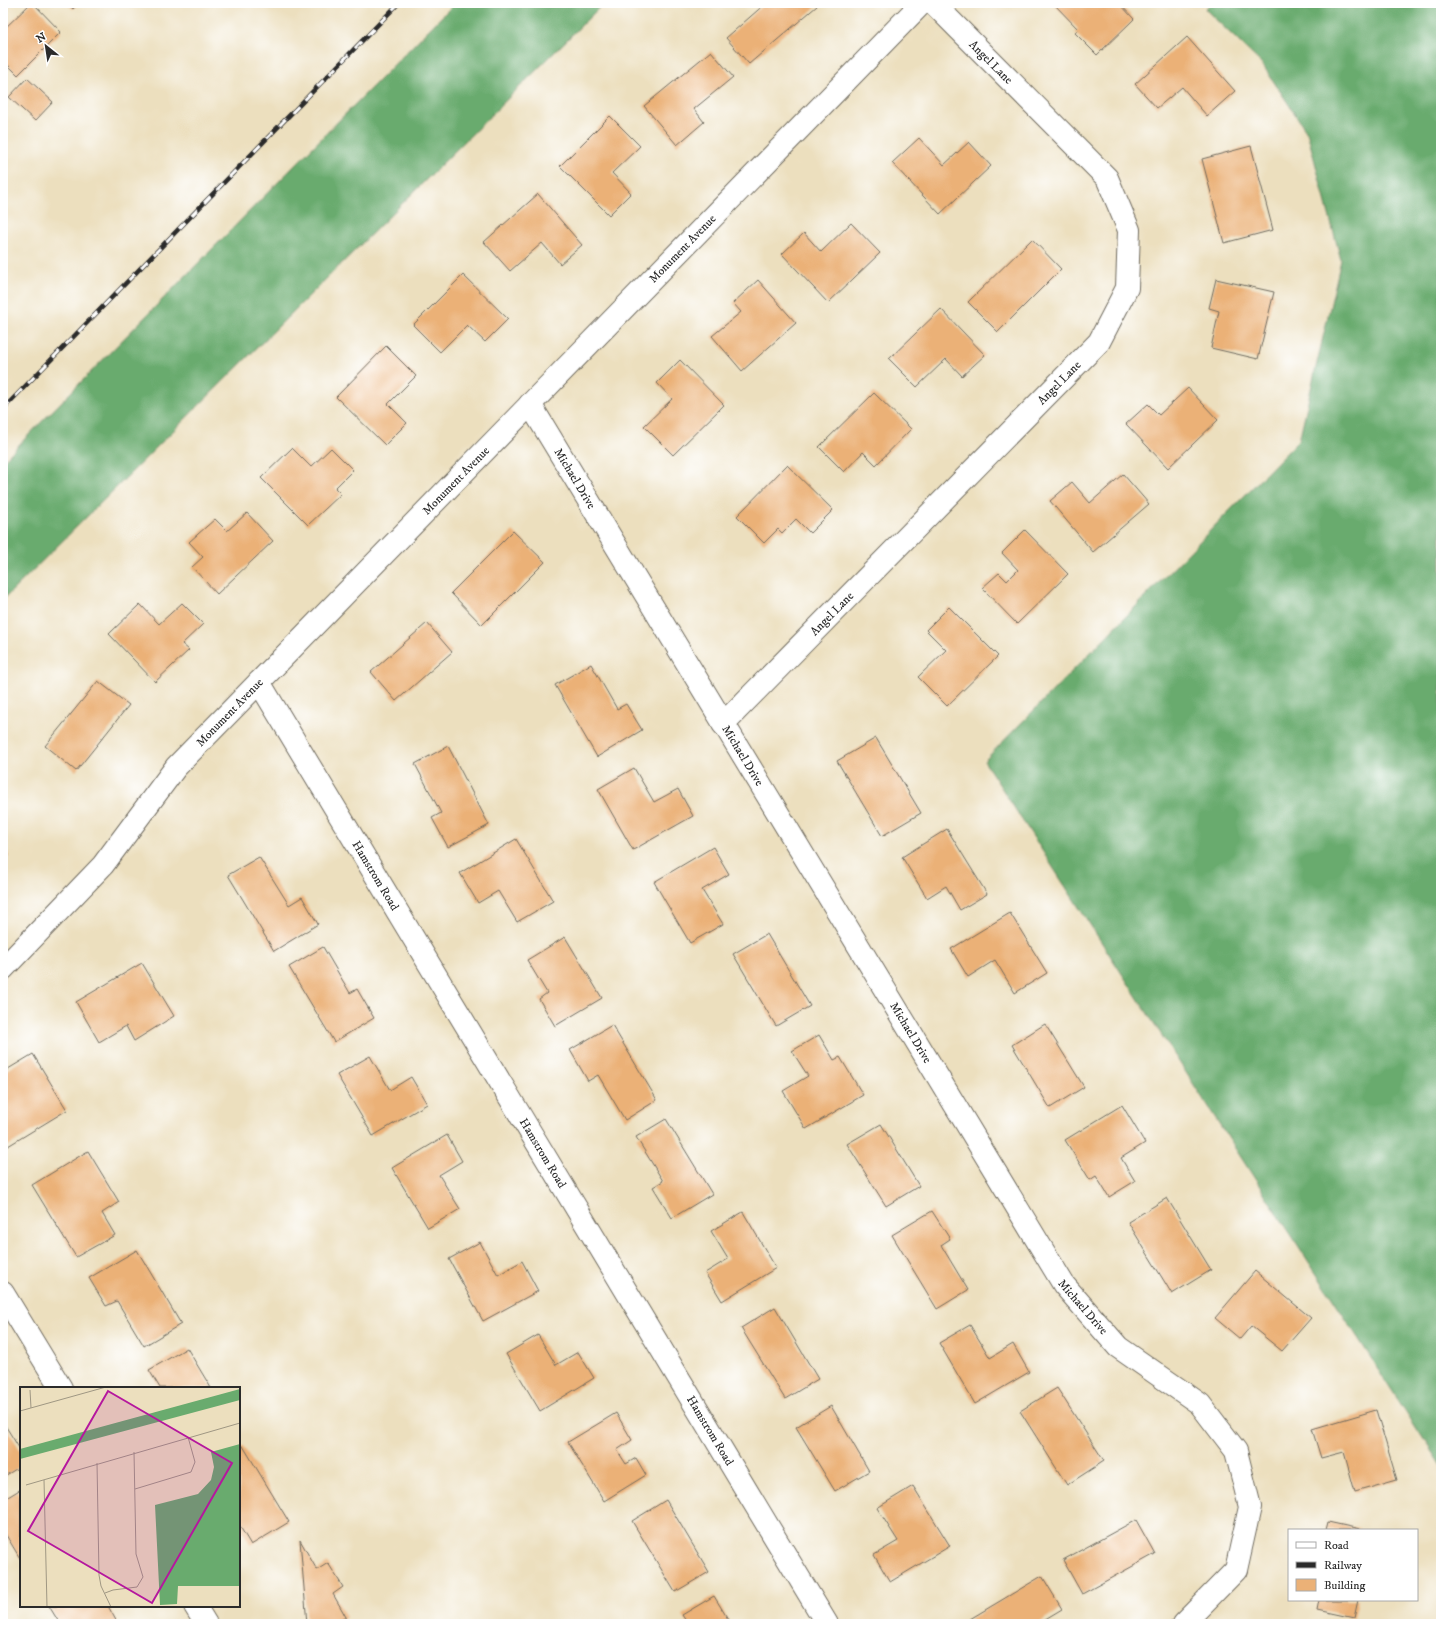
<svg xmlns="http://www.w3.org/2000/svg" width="1444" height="1627" viewBox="0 0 1444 1627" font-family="'IM FELL DW Pica',serif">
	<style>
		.forest { fill: #69ab6e; stroke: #4a6b4c }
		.building { fill: #ebb177 }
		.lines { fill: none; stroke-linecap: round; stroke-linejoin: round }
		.minor-casing { stroke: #6f6a5e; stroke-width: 24 }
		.minor { stroke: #fff; stroke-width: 22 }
		.rail-casing { stroke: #2b2b2b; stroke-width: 4.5 }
		.rail { stroke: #fff; stroke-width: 3; stroke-dasharray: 9; stroke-linecap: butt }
		.labels { text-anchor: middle; stroke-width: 4; stroke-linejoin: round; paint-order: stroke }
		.street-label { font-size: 12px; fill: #2b2b2b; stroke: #fff }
		.inset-road { fill: none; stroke: #9f9783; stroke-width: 1 }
		.view { fill: #b5179e; fill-opacity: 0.15; stroke: #b5179e; stroke-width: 2 }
		.inset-edge { fill: none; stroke: #2b2b2b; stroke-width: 2 }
	</style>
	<rect width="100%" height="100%" fill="#fff"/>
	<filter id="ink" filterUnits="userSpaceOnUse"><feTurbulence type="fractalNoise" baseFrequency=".025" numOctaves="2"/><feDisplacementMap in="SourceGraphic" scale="8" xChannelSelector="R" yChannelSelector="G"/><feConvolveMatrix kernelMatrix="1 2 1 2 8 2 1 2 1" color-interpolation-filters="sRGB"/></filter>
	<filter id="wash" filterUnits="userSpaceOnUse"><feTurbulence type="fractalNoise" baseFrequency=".012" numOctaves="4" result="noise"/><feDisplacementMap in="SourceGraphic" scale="16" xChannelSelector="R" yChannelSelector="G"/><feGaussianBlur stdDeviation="0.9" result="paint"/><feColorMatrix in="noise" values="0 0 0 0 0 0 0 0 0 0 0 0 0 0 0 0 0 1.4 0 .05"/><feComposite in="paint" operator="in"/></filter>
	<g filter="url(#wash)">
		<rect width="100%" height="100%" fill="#ecdfbe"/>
		<!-- forest -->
		<g class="forest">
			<polygon points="455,3 604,3 3,600 3,461"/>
			<polygon points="1211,3 1441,3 1441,1466 984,761 1299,440 1341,260 1307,132 1262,64 1205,9"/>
		</g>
		<g id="blocks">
			<!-- building -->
			<g class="building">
				<polygon points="31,3 33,3 61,32 18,75 3,60 3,30"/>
				<polygon points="67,3 79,3 73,9"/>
				<polygon points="766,3 815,3 817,6 749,64 726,38"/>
				<polygon points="1053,3 1119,3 1134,19 1097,55 1075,33 1078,29"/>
				<polygon points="1187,37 1235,91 1207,116 1182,87 1157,108 1135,84"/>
				<polygon points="711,51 733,77 694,109 704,122 677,145 644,106"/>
				<polygon points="27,78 53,102 35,121 9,97"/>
				<polygon points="610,116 640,146 612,173 631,193 609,215 560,166"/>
				<polygon points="919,138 944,165 969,142 991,166 940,214 892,163"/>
				<polygon points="1251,146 1273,230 1224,243 1202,159"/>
				<polygon points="538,194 582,245 560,264 542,243 510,271 484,242"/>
				<polygon points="851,223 880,253 828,303 782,254 804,233 821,252"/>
				<polygon points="1032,239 1061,269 998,332 968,302"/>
				<polygon points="463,275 508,319 485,342 467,325 440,352 413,325"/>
				<polygon points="1216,279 1274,292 1258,359 1211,348 1219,311 1209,308"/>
				<polygon points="758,280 796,323 742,371 712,336 741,312 733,303"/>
				<polygon points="941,309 985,355 962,376 946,359 917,387 889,359"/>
				<polygon points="386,346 416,376 388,404 407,423 385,445 336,397"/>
				<polygon points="680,360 724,405 673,455 644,426 672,399 657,383"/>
				<polygon points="1188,388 1218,420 1168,468 1126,424 1148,404 1159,415"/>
				<polygon points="874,393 911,429 876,465 863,452 844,472 819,447"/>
				<polygon points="292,448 311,467 331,448 353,470 335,488 341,494 308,525 261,478"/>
				<polygon points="787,465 833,510 810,533 796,519 782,533 778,529 764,543 737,516"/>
				<polygon points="1123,474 1149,504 1093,552 1050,501 1072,482 1090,503"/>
				<polygon points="247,513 273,541 217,594 192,567 203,557 189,542 215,519 227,531"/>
				<polygon points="1025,530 1068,574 1017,624 982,588 999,573 1007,581 1018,570 1002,553"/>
				<polygon points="513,531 545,562 482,625 451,593"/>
				<polygon points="182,603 203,624 182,644 189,650 155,682 109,634 140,604 159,624"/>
				<polygon points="949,607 998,656 947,706 918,677 946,650 926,630"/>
				<polygon points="427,623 452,652 396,701 371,672"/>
				<polygon points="591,664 617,709 626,704 642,730 597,757 555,685"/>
				<polygon points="98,681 129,705 76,771 45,746"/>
				<polygon points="876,738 921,813 882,836 837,761"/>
				<polygon points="448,746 489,825 448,847 432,818 441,813 415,764"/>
				<polygon points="634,768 654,802 678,789 693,816 633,850 598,789"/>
				<polygon points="947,829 987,894 960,910 946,886 927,898 902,857"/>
				<polygon points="516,839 553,901 517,922 498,891 478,903 460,873"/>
				<polygon points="3,846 9,856 3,860"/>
				<polygon points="713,847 729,874 702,890 723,924 690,943 654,882"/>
				<polygon points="259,857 289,905 302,897 318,924 274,951 228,875"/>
				<polygon points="1010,913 1047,973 1015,993 995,960 968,977 951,949"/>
				<polygon points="767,934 810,1006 776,1026 733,954"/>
				<polygon points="565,937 602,998 555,1026 539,999 547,993 527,960"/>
				<polygon points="323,947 350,993 357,989 374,1018 334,1042 289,967"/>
				<polygon points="142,963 174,1016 134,1041 126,1026 99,1042 76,1002"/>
				<polygon points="1045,1024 1084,1087 1050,1108 1012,1045"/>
				<polygon points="612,1025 657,1100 625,1120 598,1075 588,1081 570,1050"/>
				<polygon points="819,1035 834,1060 840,1057 863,1095 806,1129 783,1091 808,1076 792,1051"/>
				<polygon points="33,1054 67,1110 8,1146 3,1137 3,1072"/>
				<polygon points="370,1056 390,1090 411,1077 427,1104 373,1136 337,1075"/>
				<polygon points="1122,1105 1145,1143 1121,1158 1135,1181 1109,1197 1096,1176 1090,1180 1065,1140"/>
				<polygon points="666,1119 712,1194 672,1218 653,1187 663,1181 636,1137"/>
				<polygon points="881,1124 919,1186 886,1206 847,1144"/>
				<polygon points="447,1135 462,1161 439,1175 460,1209 428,1228 392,1168"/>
				<polygon points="88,1151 119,1202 102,1213 115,1235 76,1257 32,1185"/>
				<polygon points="1167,1198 1211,1270 1172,1294 1128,1222"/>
				<polygon points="932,1211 950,1239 941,1245 968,1290 937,1309 892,1235"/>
				<polygon points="743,1212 776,1268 722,1301 705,1273 728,1259 711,1231"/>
				<polygon points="480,1242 498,1275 522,1261 538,1291 483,1321 449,1259"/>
				<polygon points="137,1250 181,1324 144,1346 117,1301 106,1306 89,1278"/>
				<polygon points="1255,1271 1311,1318 1282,1351 1251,1326 1240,1339 1215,1318"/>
				<polygon points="775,1307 818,1379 785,1399 741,1328"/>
				<polygon points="970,1325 990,1358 1013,1344 1029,1372 975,1404 939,1343"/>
				<polygon points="538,1335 556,1365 578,1352 594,1378 540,1411 506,1354"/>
				<polygon points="187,1348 211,1388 160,1388 149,1370"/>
				<polygon points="1057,1388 1104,1461 1067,1485 1020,1411"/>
				<polygon points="831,1406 869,1471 835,1491 796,1427"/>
				<polygon points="1376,1410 1397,1480 1355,1492 1344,1452 1321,1458 1312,1429"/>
				<polygon points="616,1413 632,1440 617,1450 626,1464 636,1458 646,1475 604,1501 568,1442"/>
				<polygon points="3,1422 21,1451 21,1466 3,1477"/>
				<polygon points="243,1446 289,1522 251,1545 239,1525 239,1448"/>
				<polygon points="913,1486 950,1546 890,1582 874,1555 898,1541 877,1508"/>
				<polygon points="21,1489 21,1560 3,1530 3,1500"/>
				<polygon points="666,1500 709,1572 675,1592 632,1521"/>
				<polygon points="1136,1520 1155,1554 1082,1594 1063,1560"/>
				<polygon points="1328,1522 1360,1529 1360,1530 1326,1530"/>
				<polygon points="300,1540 317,1570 328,1563 343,1587 333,1594 346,1617 334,1624 307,1624"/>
				<polygon points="1042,1576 1062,1609 1037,1624 973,1624 970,1619"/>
				<polygon points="714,1596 731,1624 688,1624 682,1615"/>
				<polygon points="1319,1600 1358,1600 1354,1618 1317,1610"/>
				<polygon points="49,1606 108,1606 118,1624 60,1624"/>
			</g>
		</g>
	</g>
	<g filter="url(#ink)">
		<use href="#blocks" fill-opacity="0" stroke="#6f6a5e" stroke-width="1"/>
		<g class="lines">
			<!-- minor casing -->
			<g class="minor-casing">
				<g id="minor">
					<path id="s1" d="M530 404 1064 1285 1118 1347 1200 1404 1236 1451 1250 1507 1236 1570 1183 1624"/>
					<path id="s2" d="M259 682 827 1624"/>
					<path id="s3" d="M723 724 1099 342 1127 288 1129 230 1107 178 933 3"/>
					<path id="s4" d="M3 969 103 865 176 767 922 3"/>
					<polyline points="3,1293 61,1388"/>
					<polyline points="195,1606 206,1624"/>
				</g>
			</g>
			<!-- minor -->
			<use href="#minor" class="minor"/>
			<!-- rail casing -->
			<g class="rail-casing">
				<polyline id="rail" points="3,409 399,3"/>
			</g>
			<!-- rail -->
			<use href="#rail" class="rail"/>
		</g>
	</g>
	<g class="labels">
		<!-- street labels -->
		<g class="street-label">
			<text transform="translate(991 62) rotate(45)" y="4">Angel Lane</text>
			<text dy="4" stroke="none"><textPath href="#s4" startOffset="991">Monument Avenue</textPath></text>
			<text dy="4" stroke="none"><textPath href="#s3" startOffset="479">Angel Lane</textPath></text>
			<text dy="4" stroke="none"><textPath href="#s1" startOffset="87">Michael Drive</textPath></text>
			<text dy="4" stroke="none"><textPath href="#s4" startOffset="667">Monument Avenue</textPath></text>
			<text dy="4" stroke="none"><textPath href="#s3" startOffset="155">Angel Lane</textPath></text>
			<text dy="4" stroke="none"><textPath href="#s4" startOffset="343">Monument Avenue</textPath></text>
			<text dy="4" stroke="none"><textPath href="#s1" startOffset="411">Michael Drive</textPath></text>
			<text dy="4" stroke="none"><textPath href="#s2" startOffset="226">Hamstrom Road</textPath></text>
			<text dy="4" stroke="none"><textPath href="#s1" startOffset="735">Michael Drive</textPath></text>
			<text dy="4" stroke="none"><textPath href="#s2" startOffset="550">Hamstrom Road</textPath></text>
			<text dy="4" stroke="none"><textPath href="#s1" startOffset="1059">Michael Drive</textPath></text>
			<text dy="4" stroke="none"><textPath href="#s2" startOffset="874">Hamstrom Road</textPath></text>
		</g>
	</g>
	<!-- overview -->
	<g transform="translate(20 1387)">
		<rect width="220" height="220" fill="#ecdfbe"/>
		<path d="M220 2V13L0 72V62ZM220 57V199H158L157 217 140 218 135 118 178 107 191 93 194 80 191 65Z" fill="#69ab6e"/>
		<path class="inset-road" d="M10 3 11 21M0 24 86 0M77 76 79 188 81 199 91 220M24 93 27 220M6 98 220 36M115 102 171 85 175 75 168 50M85 206 93 203 117 200 123 190 116 167 114 65"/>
		<path class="view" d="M88 4 212 76 132 216 8 144Z"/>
		<rect width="220" height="220" class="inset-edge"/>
	</g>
	<!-- margin -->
	<rect width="1444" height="1627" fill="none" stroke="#fff" stroke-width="16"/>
	<!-- legend -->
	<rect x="1288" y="1529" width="130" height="72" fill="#ffffff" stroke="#aaaaaa"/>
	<rect x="1296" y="1542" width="20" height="6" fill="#ffffff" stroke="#aaaaaa"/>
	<text x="1324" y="1549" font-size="12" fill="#2b2b2b">Road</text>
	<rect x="1296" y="1562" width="20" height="6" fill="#2b2b2b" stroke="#aaaaaa"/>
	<text x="1324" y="1569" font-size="12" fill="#2b2b2b">Railway</text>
	<rect x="1296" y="1579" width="20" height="12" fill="#ebb177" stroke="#aaaaaa"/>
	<text x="1324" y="1589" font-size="12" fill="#2b2b2b">Building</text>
	<!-- north arrow -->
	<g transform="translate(46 46) rotate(330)" stroke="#ffffff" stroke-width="3" paint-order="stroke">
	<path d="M0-3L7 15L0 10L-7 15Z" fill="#2b2b2b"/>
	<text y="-6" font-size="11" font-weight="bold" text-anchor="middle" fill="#2b2b2b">N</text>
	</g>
</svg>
